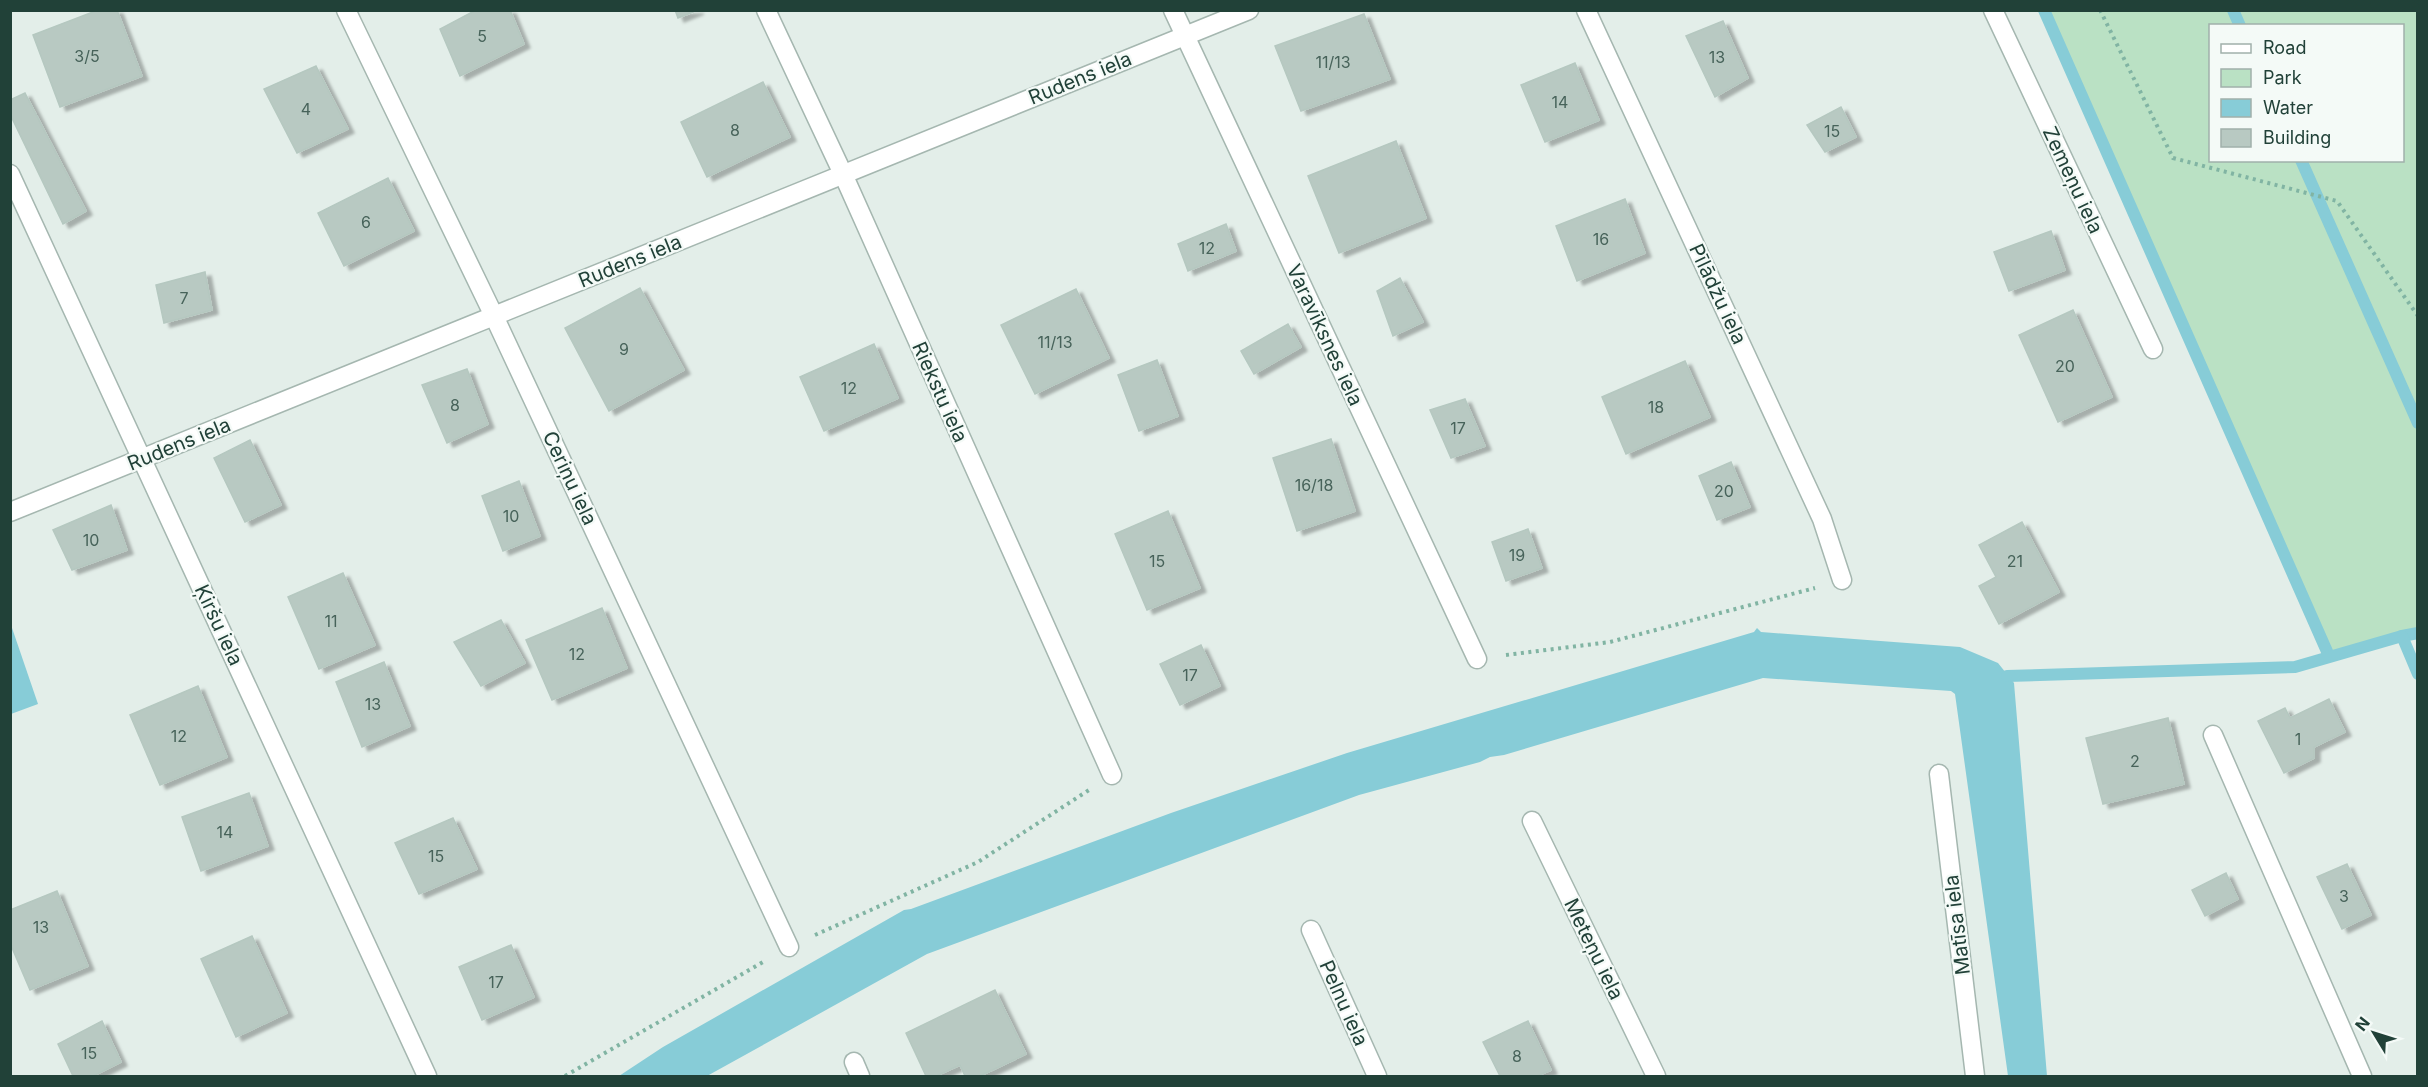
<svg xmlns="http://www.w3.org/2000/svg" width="2428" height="1087" viewBox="0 0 2428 1087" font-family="Inter,sans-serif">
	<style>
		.green { fill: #bae1c4; fill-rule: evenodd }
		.water { fill: #87ccd7 }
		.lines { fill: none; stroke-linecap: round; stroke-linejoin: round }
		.stream { stroke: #87ccd7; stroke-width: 12 }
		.building { fill: #b8c9c2; stroke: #b5c8c0; stroke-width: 1.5; filter: url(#shadow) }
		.minor-casing { stroke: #a5b7b0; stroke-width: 21 }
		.path { stroke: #81b4a3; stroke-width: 4; stroke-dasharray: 3 4.5; stroke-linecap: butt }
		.minor { stroke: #fff; stroke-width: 18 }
		.labels { text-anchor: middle; stroke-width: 4.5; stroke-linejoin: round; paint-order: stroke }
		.number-label { font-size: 16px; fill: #47635a }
		.street-label { font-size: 20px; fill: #214138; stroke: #f4faf7 }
	</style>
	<defs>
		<filter id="shadow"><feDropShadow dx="6" dy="4" stdDeviation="1.5" flood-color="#0004"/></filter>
	</defs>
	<rect width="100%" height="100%" fill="#e3eee9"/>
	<!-- green -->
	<path class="green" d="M2044 11H2417V632L2329 656ZM2210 26H2402V160H2210Z"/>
	<!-- water -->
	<g class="water">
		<polygon points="11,625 38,704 11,714 10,714"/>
		<polygon points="1757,628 1761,632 1960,647 1998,663 2014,683 2047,1076 2008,1076 1955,694 1951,691 1763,678 1504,755 1490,757 1480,762 1359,795 927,954 707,1076 619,1076 663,1047 904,910 911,909 1171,813 1347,753 1754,632"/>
	</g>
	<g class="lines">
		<!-- stream -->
		<g class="stream">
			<polyline points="2044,10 2329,656"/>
			<polyline points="2233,10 2240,26"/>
			<polyline points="2301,160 2418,423"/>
			<polyline points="2402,636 2418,633"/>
			<polyline points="2007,676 2295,667 2402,636 2418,674"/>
		</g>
	</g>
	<!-- building -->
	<g class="building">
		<polygon points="98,10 117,10 142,76 60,107 33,35"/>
		<polygon points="476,10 510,10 524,44 460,76 440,29"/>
		<polygon points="675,10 698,10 678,18"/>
		<polygon points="1364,14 1390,79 1301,111 1275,46"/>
		<polygon points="1723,21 1748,78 1715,97 1686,36"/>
		<polygon points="1575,63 1599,120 1545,142 1521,85"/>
		<polygon points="316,66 348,129 297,153 264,89"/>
		<polygon points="763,82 790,137 707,177 681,122"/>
		<polygon points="25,93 86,211 63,224 10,114 10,100"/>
		<polygon points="1841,107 1856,137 1825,152 1807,125"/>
		<polygon points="1396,141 1426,218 1339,253 1308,176"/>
		<polygon points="388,178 414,231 344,266 318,213"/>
		<polygon points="1625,199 1645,253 1577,281 1556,226"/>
		<polygon points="1226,224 1236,251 1188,271 1178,244"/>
		<polygon points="2051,231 2065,270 2009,291 1994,252"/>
		<polygon points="205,272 212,310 164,323 156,285"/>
		<polygon points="1400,278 1423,322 1393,336 1377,291"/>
		<polygon points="640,288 684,370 609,411 565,328"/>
		<polygon points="1076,289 1109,358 1035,394 1001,325"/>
		<polygon points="2073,310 2112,397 2058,422 2019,335"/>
		<polygon points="1288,324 1301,347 1254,374 1241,351"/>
		<polygon points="874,344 898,398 824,431 800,377"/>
		<polygon points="1157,360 1178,416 1139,431 1118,375"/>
		<polygon points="1685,361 1710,417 1626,454 1602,397"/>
		<polygon points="467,369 488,424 447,443 422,385"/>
		<polygon points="1465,399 1485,446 1451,458 1430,410"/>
		<polygon points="1331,439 1355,511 1297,531 1273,458"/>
		<polygon points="250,440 281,505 245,522 214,458"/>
		<polygon points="1731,462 1750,507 1717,520 1699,476"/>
		<polygon points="519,481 540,536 503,551 482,496"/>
		<polygon points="111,505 127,550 72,570 53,530"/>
		<polygon points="1168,511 1200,588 1147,610 1115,534"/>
		<polygon points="2022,522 2059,592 1999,624 1979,586 1996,577 1979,545"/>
		<polygon points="1528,529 1542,568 1506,581 1492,542"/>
		<polygon points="343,573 375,645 319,669 288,597"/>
		<polygon points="602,608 627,668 552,700 526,640"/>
		<polygon points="501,620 525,663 481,686 454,642"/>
		<polygon points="1201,645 1220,686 1180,705 1160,664"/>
		<polygon points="384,662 410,726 362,747 336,682"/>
		<polygon points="198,686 227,757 160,785 130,715"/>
		<polygon points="2329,699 2345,732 2314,747 2314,758 2284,773 2258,721 2285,708 2290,718"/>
		<polygon points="2168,718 2184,784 2103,804 2086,738"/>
		<polygon points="249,793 268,846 201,871 182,817"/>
		<polygon points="453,818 477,869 419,894 395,843"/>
		<polygon points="2347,864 2371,915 2342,929 2317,877"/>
		<polygon points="2226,873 2238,899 2205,916 2192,890"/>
		<polygon points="57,891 88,966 30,990 10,943 10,910"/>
		<polygon points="252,936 287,1013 236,1037 201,959"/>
		<polygon points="511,945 534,997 482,1020 459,967"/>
		<polygon points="995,990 1026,1054 980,1076 965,1076 960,1065 936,1076 926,1076 906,1033"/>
		<polygon points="102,1021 121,1062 93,1076 73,1076 58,1044"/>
		<polygon points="1528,1021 1551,1070 1537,1076 1500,1076 1483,1042"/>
	</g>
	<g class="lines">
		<!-- minor casing -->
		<g class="minor-casing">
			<g id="minor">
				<polyline points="346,10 494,316 789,947"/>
				<polyline points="766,10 843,174 1112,775"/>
				<polyline points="1173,10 1477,659"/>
				<polyline points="1586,10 1822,519 1842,580"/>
				<polyline points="1993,10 2153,349"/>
				<polyline points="10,174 427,1076"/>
				<polyline points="10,512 1249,10"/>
				<polyline points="2213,735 2362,1076"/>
				<polyline points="1939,774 1975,1076"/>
				<polyline points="1532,821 1656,1076"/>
				<polyline points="1311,930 1377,1076"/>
				<polyline points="854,1062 860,1076"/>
			</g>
		</g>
		<!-- path -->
		<g class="path">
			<polyline points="2100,10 2173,158 2337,201 2418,316"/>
			<polyline points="1506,655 1610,642 1815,588"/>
			<polyline points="815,935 978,862 1089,790"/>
			<polyline points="565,1076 763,962"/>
		</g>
		<!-- minor -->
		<use href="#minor" class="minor"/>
	</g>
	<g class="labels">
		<!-- number labels -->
		<g class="number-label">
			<text x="482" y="42">5</text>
			<text x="87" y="62">3/5</text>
			<text x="1717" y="63">13</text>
			<text x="1333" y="68">11/13</text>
			<text x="1560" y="108">14</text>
			<text x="306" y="115">4</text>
			<text x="735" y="136">8</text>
			<text x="1832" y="137">15</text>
			<text x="366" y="228">6</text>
			<text x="1601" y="245">16</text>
			<text x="1207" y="254">12</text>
			<text x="184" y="304">7</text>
			<text x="1055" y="348">11/13</text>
			<text x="624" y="355">9</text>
			<text x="2065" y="372">20</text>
			<text x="849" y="394">12</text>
			<text x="455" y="411">8</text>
			<text x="1656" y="413">18</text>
			<text x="1458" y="434">17</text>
			<text x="1314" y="491">16/18</text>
			<text x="1724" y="497">20</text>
			<text x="511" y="522">10</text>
			<text x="91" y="546">10</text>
			<text x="1517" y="561">19</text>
			<text x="1157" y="567">15</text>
			<text x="2015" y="567">21</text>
			<text x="331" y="627">11</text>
			<text x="577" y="660">12</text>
			<text x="1190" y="681">17</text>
			<text x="373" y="710">13</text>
			<text x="179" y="742">12</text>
			<text x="2298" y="745">1</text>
			<text x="2135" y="767">2</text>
			<text x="225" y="838">14</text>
			<text x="436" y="862">15</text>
			<text x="2344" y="902">3</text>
			<text x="41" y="933">13</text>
			<text x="496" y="988">17</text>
			<text x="89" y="1059">15</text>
			<text x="1517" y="1062">8</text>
		</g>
		<!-- street labels -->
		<g class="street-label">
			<text transform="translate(1080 78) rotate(-22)" y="7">Rudens iela</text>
			<text transform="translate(2073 180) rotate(65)" y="7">Zemeņu iela</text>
			<text transform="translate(630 261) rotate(-22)" y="7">Rudens iela</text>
			<text transform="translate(1718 294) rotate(65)" y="7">Pīlādžu iela</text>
			<text transform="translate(1325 335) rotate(65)" y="7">Varavīksnes iela</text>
			<text transform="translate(940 392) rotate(66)" y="7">Riekstu iela</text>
			<text transform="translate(179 444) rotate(-22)" y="7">Rudens iela</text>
			<text transform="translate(570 478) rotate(65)" y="7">Ceriņu iela</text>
			<text transform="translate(219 625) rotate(65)" y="7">Ķiršu iela</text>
			<text transform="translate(1957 925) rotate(-97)" y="7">Matīsa iela</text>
			<text transform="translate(1594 949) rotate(64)" y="7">Meteņu iela</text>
			<text transform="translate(1344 1003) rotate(66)" y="7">Pelnu iela</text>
		</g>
	</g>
	<!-- border -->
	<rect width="2428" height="1087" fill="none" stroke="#214138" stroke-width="24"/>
	<!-- legend -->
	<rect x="2209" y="24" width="195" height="138" fill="#f4faf7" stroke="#a0b0ab" stroke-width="1.5"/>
	<rect x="2221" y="44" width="30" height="9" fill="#ffffff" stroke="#a0b0ab" stroke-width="1.5"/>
	<text x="2263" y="54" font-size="18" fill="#214138">Road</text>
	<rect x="2221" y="69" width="30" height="18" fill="#bae1c4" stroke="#a0b0ab" stroke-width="1.5"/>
	<text x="2263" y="84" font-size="18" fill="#214138">Park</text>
	<rect x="2221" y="99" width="30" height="18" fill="#87ccd7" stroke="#a0b0ab" stroke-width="1.5"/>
	<text x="2263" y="114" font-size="18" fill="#214138">Water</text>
	<rect x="2221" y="129" width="30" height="18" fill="#b8c9c2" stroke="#a0b0ab" stroke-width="1.5"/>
	<text x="2263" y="144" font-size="18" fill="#214138">Building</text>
	<!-- north arrow -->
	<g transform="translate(2374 1033) rotate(308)" stroke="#f4faf7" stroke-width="4.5" paint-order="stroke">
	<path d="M0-4.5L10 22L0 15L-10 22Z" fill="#214138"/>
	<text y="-9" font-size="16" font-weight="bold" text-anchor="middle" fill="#214138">N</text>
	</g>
</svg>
